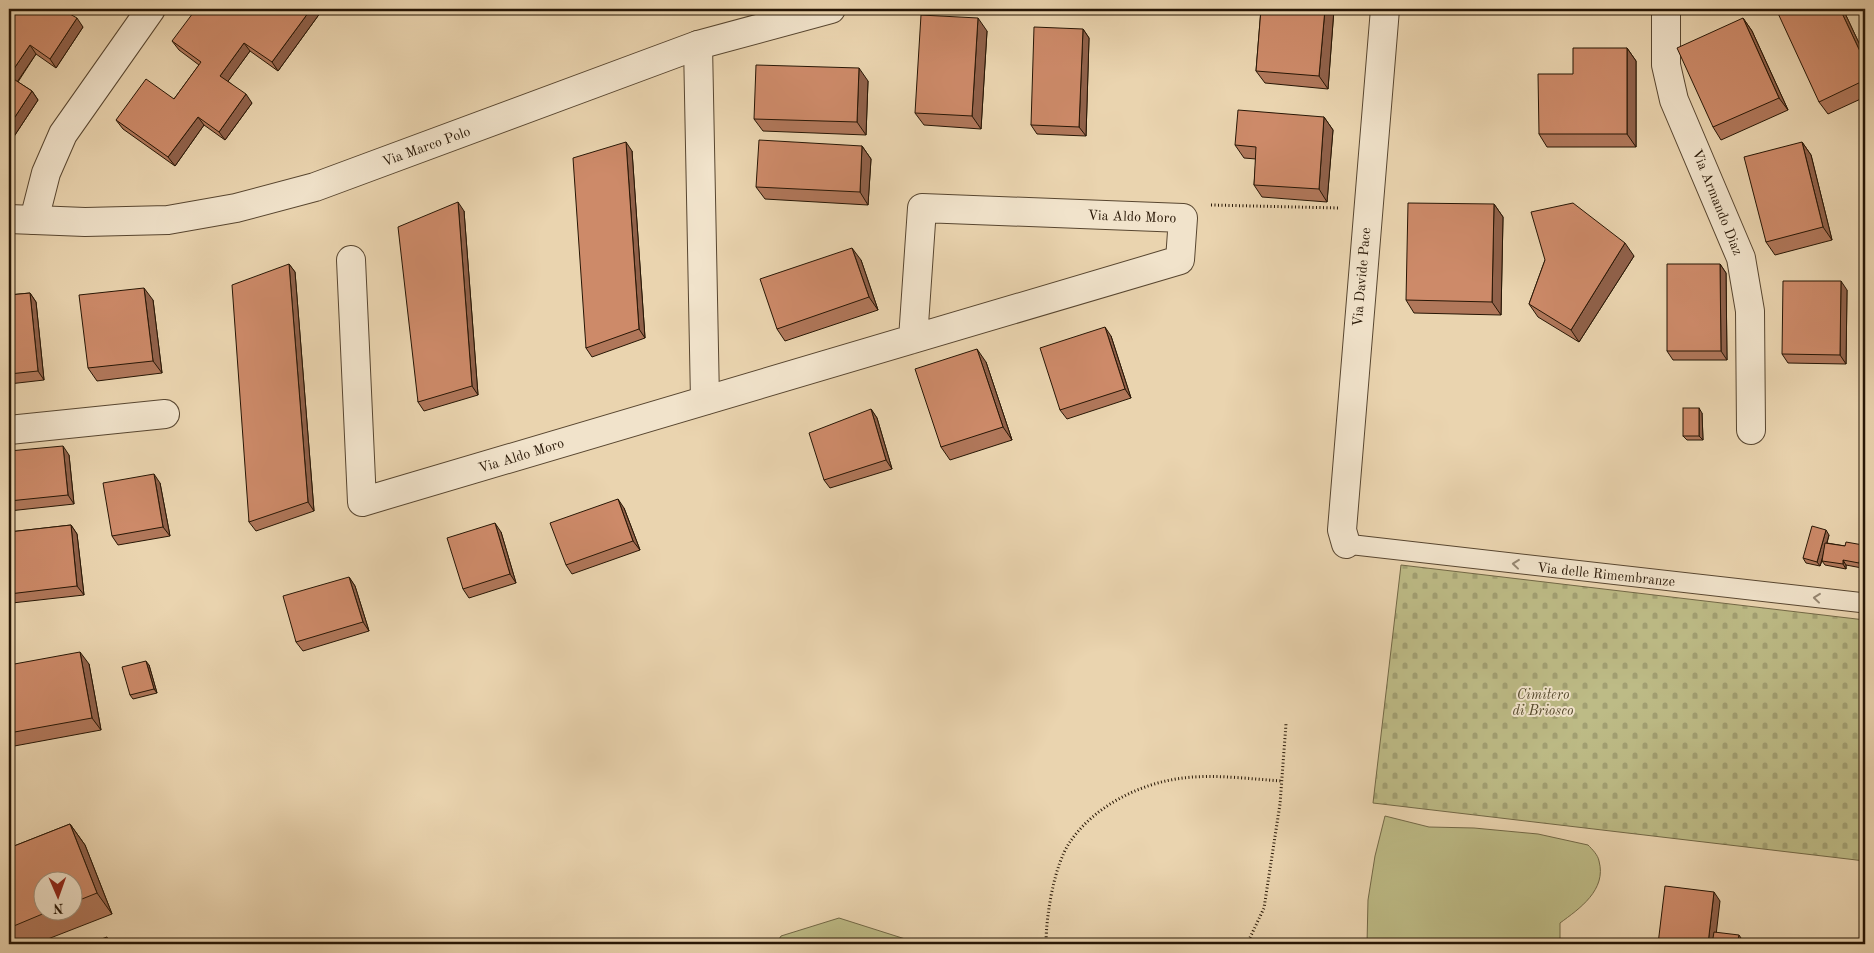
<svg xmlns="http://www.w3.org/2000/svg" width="1874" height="953" viewBox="0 0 1874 953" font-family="'Old Standard TT',serif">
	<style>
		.green { fill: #bdbb86; stroke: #726846 }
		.cemetery { fill: url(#cemetery-stones); stroke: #726846 }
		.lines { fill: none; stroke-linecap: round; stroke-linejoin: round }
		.service-casing { stroke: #584630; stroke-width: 21 }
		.minor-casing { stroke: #584630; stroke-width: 30 }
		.path { stroke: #271605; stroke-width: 3; stroke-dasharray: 1 2.5; stroke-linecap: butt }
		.service { stroke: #f1e3cb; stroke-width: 19 }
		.minor { stroke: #f1e3cb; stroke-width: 28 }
		.wall { fill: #b0775a; stroke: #271605; fill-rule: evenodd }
		.shaded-wall { fill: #90614a; stroke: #271605 }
		.building { fill: #cd8a69; stroke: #271605 }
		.oneway { stroke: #968772 }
		.labels { text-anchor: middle; stroke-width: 4; stroke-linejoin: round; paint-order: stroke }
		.street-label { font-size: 14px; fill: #271605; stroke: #f1e3cb }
		.park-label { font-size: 14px; font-style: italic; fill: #54482c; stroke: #f1e3cb }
	</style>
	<defs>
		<pattern id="cemetery-stones" width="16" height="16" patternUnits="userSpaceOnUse" patternTransform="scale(1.25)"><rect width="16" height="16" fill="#bdbb86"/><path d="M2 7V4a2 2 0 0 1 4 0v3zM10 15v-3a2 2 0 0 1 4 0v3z" fill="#a2a072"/></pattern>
	</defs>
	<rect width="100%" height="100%" fill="#ead4af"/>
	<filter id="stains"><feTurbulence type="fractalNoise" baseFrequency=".004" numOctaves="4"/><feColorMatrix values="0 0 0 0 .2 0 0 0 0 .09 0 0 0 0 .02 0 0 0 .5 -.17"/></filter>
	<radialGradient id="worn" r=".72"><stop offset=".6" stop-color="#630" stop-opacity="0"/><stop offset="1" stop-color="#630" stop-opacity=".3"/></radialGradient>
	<!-- green -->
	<g class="green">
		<path d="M1385 816 1429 827 1474 828 1538 834 1588 845C1592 849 1598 855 1599 861 1607 890 1579 909 1560 923V944H1367L1368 900 1375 856Z"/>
		<polygon points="839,918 921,944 776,944 781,936"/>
	</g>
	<!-- cemetery -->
	<polygon class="cemetery" points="1401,565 1865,620 1865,861 1373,803"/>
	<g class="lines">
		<!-- service casing -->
		<g class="service-casing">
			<polyline id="service" points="1346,544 1865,603"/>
		</g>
		<!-- minor casing -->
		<g class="minor-casing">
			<g id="minor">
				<polyline points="1666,9 1666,65 1674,100 1741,258 1750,311 1751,430"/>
				<polyline points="698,45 705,400"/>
				<polyline points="9,219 85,222 168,220 236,208 315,187 698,45 831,9"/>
				<polyline points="34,220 46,173 63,134 151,9"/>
				<polyline points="351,260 362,502 1180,260 1183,218 922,208 913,339"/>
				<polyline points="9,430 165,414"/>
				<polyline points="1346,544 1342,530 1385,9"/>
			</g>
		</g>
		<!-- path -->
		<g class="path">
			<polyline points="1211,205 1339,208"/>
			<path d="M1046 944C1046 916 1054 865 1070 842 1094 806 1141 783 1183 778 1215 774 1250 779 1282 781"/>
			<polyline points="1247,944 1264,908 1280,804 1286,724"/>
		</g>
		<!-- service -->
		<use href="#service" class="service"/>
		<!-- minor -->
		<use href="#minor" class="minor"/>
	</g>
	<!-- wall -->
	<g class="wall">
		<polygon points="323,9 278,71 250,51 228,81 252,103 225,140 204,125 175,166 123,129 116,120 174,99 199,65 179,50 172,41 229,10"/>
		<polygon points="1261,9 1334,9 1328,89 1265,83 1256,71"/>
		<polygon points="1843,9 1865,56 1865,97 1828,114 1819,102"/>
		<polygon points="63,10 83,27 56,68 36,54 18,82 32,91 38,100 11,141 9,140 9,12"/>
		<polygon points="1743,18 1752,31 1788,110 1721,140 1713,127"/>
		<polygon points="1083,29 1089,38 1086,136 1037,134 1031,125"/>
		<polygon points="987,31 981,129 924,125 915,113"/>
		<polygon points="1627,48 1636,61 1636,147 1547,147 1539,134 1573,74"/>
		<polygon points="868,81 866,135 763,131 754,119"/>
		<polygon points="1324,117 1333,130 1327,202 1262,197 1254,185 1256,159 1244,158 1235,145"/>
		<polygon points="1802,142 1811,155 1832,240 1775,255 1766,242"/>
		<polygon points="862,146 871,159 868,205 765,199 756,187"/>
		<polygon points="632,151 645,338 592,357 586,348"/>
		<polygon points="1494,204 1503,217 1501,315 1414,313 1406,300"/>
		<polygon points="464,211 478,395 424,411 418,402"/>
		<polygon points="1634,256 1579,342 1538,317 1529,304 1545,260"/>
		<polygon points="861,260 878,310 785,341 777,329"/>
		<polygon points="289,264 295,272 314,511 256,531 249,522"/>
		<polygon points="1720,264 1726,273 1727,360 1673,360 1667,351"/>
		<polygon points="1847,290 1846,364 1788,363 1782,354"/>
		<polygon points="30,293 36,302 44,380 9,384 9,295"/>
		<polygon points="153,300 162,373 97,381 88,368"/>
		<polygon points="1111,336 1131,398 1067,419 1060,410"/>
		<polygon points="986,362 1012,440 950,460 941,447"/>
		<polygon points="871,409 877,418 892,469 830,488 824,480"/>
		<polygon points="1702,413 1703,440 1687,440 1683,436"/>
		<polygon points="9,451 69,455 74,504 9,511"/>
		<polygon points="160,483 170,536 118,545 112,536"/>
		<polygon points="624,508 640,550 572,574 566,565"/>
		<polygon points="71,525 77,534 84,595 12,603 9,598 9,532"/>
		<polygon points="501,532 516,583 469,598 463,589"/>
		<polygon points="1829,535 1827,543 1845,546 1863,545 1865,549 1865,552 1862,568 1846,565 1846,569 1825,565 1822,561 1823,558 1820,566 1806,563 1803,558"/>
		<polygon points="349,577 355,586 369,631 303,651 296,642"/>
		<polygon points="89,664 101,730 9,747 9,665"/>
		<polygon points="149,665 157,693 133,699 130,695"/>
		<path d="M70 824 85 845 112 914 35 944H9V848ZM72 880V910H42Z"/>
	</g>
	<!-- shaded-wall -->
	<g class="shaded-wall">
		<polygon points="311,9 323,9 278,71 272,62"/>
		<polygon points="1325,9 1334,9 1328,89 1319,76"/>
		<polygon points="1840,9 1843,9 1865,56 1865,62"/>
		<polygon points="77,18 83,27 56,68 50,59"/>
		<polygon points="978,18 987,31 981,129 972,116"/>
		<polygon points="1743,18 1752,31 1788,110 1779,98"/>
		<polygon points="1083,29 1089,38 1086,136 1079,127"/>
		<polygon points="244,43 250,51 226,84 220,76"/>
		<polygon points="30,45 36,54 15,85 9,76"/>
		<polygon points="1627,48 1636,61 1636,147 1627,134"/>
		<polygon points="859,68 868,81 866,135 857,122"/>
		<polygon points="32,91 38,100 11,141 9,138 9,126"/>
		<polygon points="246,94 252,103 225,140 219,132"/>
		<polygon points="198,117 204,125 175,166 168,157"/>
		<polygon points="1324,117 1333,130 1327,202 1319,189"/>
		<polygon points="626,142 632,151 645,338 639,329"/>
		<polygon points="1802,142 1811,155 1832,240 1823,227"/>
		<polygon points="862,146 871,159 868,205 860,192"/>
		<polygon points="458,202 464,211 478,395 472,386"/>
		<polygon points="1494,204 1503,217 1501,315 1492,302"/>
		<polygon points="1625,243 1634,256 1579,342 1571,330"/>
		<polygon points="852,248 861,260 878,310 869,297"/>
		<polygon points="289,264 295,272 314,511 308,502"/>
		<polygon points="1720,264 1726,273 1727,360 1721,351"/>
		<polygon points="1841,281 1847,290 1846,364 1840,355"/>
		<polygon points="144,288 153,300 162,373 153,361"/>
		<polygon points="30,293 36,302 44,380 38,371"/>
		<polygon points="1105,327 1111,336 1131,398 1125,389"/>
		<polygon points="977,349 986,362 1012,440 1003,427"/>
		<polygon points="1699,408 1702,413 1703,440 1699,436"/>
		<polygon points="871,409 877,418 892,469 886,460"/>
		<polygon points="63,446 69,455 74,504 68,495"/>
		<polygon points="154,474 160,483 170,536 163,527"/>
		<polygon points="618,499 624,508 640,550 633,541"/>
		<polygon points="495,523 501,532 516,583 510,574"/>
		<polygon points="71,525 77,534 84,595 77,586"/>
		<polygon points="1826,530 1829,535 1820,566 1817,562"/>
		<polygon points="1863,545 1865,549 1865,552 1862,568 1859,563"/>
		<polygon points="1843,560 1846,565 1846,569 1843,564"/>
		<polygon points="349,577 355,586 369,631 363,622"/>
		<polygon points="80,652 89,664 101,730 92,718"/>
		<polygon points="146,661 149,665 157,693 154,689"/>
		<polygon points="70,824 85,845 112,914 97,893"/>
		<polygon points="1714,892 1720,901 1715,944 1708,944"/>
		<polygon points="1739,935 1745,944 1737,944"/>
	</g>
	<!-- building -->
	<g class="building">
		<polygon points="11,9 61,9 77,18 50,59 30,45 9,76 32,91 9,126 9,12"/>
		<polygon points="196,9 227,9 229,10 230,9 311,9 272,62 244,43 220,76 246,94 219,132 198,117 168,157 116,120 146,79 174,99 201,62 172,41"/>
		<polygon points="1261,9 1325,9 1319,76 1256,71"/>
		<polygon points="1776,9 1840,9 1865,62 1865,80 1819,102"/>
		<polygon points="921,15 978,18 972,116 915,113"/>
		<polygon points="1743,18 1779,98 1713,127 1677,48"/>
		<polygon points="1034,27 1083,29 1079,127 1031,125"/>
		<polygon points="1573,48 1627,48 1627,134 1539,134 1538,74 1573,74"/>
		<polygon points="756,65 859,68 857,122 754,119"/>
		<polygon points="1238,110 1324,117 1319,189 1254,185 1256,147 1235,145"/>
		<polygon points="759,140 862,146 860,192 756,187"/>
		<polygon points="626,142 639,329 586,348 573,158"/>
		<polygon points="1802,142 1823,227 1766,242 1744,157"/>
		<polygon points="458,202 472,386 418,402 398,227"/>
		<polygon points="1408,203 1494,204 1492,302 1406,300"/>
		<polygon points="1573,203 1625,243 1571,330 1529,304 1545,260 1531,212"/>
		<polygon points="852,248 869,297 777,329 760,279"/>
		<polygon points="289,264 308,502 249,522 232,285"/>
		<polygon points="1667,264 1720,264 1721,351 1667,351"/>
		<polygon points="1783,281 1841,281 1840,355 1782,354"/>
		<polygon points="144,288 153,361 88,368 79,295"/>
		<polygon points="30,293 38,371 9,374 9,295"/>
		<polygon points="1105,327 1125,389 1060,410 1040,348"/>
		<polygon points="977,349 1003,427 941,447 915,369"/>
		<rect x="1683" y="408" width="16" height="28"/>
		<polygon points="871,409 886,460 824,480 809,433"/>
		<polygon points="63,446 68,495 9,501 9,451"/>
		<polygon points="154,474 163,527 112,536 103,483"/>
		<polygon points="618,499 633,541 566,565 550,523"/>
		<polygon points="495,523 510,574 463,589 447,538"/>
		<polygon points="71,525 77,586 9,594 9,532"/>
		<polygon points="1812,526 1826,530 1817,562 1803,558"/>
		<polygon points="1846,542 1863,545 1859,563 1843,560 1843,564 1822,561 1825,543 1845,546"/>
		<polygon points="349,577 363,622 296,642 283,596"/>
		<polygon points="80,652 92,718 9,733 9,665"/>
		<polygon points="146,661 154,689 130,695 122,667"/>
		<polygon points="70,824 97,893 72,903 72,880 42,880 42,910 52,910 9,928 9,848"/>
		<polygon points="1665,886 1714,892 1708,944 1658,944"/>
		<polygon points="1714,932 1739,935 1737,944 1712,944"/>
		<polygon points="107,937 110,944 87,944"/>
	</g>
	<!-- one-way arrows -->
	<defs><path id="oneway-chevron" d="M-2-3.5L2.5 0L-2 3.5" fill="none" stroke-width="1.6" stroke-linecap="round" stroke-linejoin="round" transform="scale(1.25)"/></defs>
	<g class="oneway">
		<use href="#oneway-chevron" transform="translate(1516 564) rotate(-174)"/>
		<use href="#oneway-chevron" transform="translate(1817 598) rotate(-174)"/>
	</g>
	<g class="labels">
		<!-- street labels -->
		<g class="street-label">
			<text transform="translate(426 146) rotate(-20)" y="5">Via Marco Polo</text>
			<text transform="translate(1718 202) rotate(68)" y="5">Via Armando Diaz</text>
			<text transform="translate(1132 216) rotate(2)" y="5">Via Aldo Moro</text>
			<text transform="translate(1361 277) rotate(-85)" y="5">Via Davide Pace</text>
			<text transform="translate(521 455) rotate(-17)" y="5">Via Aldo Moro</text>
			<text transform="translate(1606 574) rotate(6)" y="5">Via delle Rimembranze</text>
		</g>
		<!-- park labels -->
		<g class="park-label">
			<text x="1543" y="699">Cimitero<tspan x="1543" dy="16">di Briosco</tspan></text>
		</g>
	</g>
	<!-- margin -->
	<rect width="1874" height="953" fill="none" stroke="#ead4af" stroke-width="30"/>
	<rect x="10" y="10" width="1854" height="933" fill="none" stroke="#271605" stroke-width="2.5"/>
	<rect x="15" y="15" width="1844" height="923" fill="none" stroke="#271605"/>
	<!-- north arrow -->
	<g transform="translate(58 896) rotate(178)"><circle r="24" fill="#f1e3cb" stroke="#a0917c"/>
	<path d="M0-4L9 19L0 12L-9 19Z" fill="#8f2418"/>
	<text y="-8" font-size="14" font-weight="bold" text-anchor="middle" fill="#271605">N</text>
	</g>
	<rect width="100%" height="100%" filter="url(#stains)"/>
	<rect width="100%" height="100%" fill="url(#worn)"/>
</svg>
